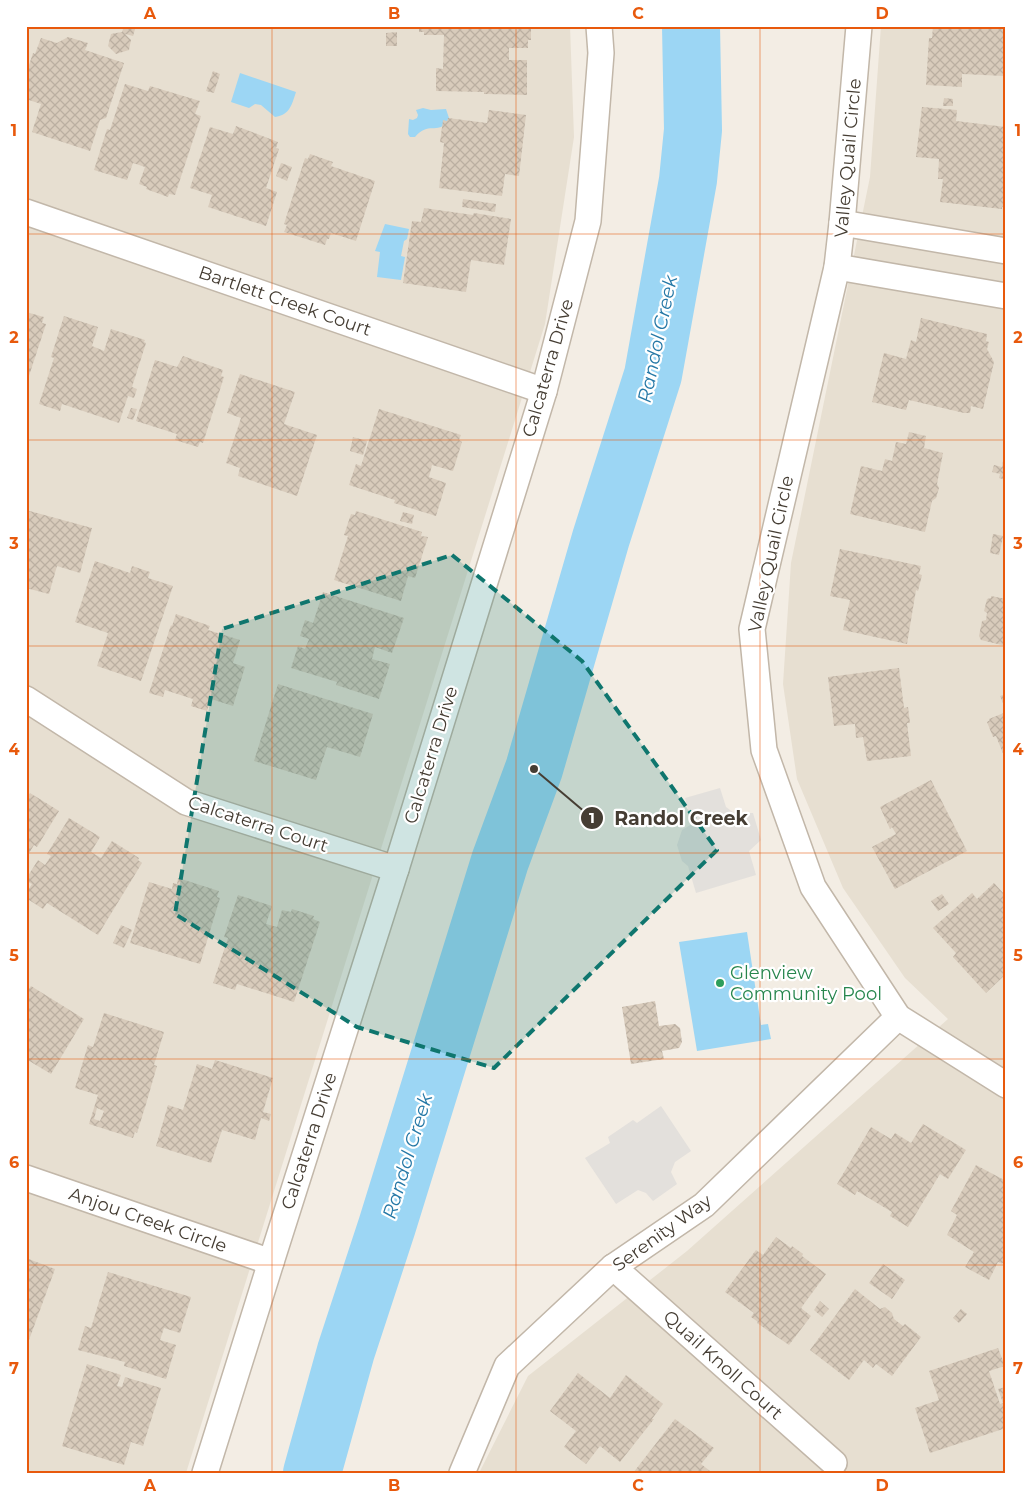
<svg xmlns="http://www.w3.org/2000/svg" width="1032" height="1499" viewBox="0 0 1032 1499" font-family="Montserrat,sans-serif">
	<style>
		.residential { fill: #e7dfd1 }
		.parking { fill: #e3e0dc }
		.water { fill: #9cd6f4 }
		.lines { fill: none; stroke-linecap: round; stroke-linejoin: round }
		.river { stroke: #9cd6f4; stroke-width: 58 }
		.building { fill: url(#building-cross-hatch); fill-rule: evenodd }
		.minor-casing { stroke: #c2b7a9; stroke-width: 28 }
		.minor { stroke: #fff; stroke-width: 25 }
		.marked { fill: #0f766e; fill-opacity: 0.2; stroke: #0f766e; stroke-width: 4; stroke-dasharray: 10 6; stroke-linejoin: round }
		.grid { fill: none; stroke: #e8590c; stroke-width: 1; stroke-opacity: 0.55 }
		.leisure-dot { fill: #2e9e5b; stroke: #fff; stroke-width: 2 }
		.labels { text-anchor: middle; stroke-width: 4.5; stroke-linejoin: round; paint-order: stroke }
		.street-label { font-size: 18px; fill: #453d33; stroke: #fff }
		.leisure-label { font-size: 18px; fill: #27864d; stroke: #fff; text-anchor: start }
		.water-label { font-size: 19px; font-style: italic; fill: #2578a6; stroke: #fff }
		.leader { fill: none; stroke: #453d33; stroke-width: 2 }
		.callout-dot { fill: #453d33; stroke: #fff; stroke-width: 2 }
		.mark-label { font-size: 15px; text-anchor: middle; font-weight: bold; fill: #fff }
		.callout-label { font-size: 19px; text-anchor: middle; font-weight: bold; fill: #453d33; stroke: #fff; stroke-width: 4.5; stroke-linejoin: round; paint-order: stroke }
		.neatline { fill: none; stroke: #e8590c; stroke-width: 2 }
		.grid-label { font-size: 16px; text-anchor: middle; font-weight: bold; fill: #e8590c }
	</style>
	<defs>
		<pattern id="building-cross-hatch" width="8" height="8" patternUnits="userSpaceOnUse" patternTransform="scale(1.25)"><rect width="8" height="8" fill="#d8cbbb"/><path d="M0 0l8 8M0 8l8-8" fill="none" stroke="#bbafa1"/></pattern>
	</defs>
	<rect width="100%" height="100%" fill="#f3ede4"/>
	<!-- residential -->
	<g class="residential">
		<polygon points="26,26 570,26 574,137 545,324 186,1473 26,1473"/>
		<polygon points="881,26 1006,26 1006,1473 479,1473 528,1376 687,1251 948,1019 905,978 843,888 797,779 783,684 791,563 870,177"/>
	</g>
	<!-- parking -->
	<g class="parking">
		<polygon points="720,788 726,807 734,813 753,813 761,840 749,851 756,875 696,893 688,866 682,861 677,845 682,830 692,824 685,798"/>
		<polygon points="661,1106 691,1151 675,1162 671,1172 677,1184 653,1201 646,1193 638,1190 616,1204 585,1158 610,1143 608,1137 633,1120 637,1123"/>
	</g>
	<!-- water -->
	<g class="water">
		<path d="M240 73 296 92C292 104 290 115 275 117L261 105 255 104 249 108 231 102Z"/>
		<path d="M423 108 431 110 446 109 450 121C435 135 429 121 415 137H410L408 134 409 119 413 120 417 118 418 115 416 110Z"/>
		<polygon points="385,224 409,229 407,239 404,241 401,256 405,257 401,280 377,277 380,252 375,251"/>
		<polygon points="747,932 761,1025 768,1024 771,1039 697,1051 679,942"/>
	</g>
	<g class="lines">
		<!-- river -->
		<polyline class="river" points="312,1473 346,1351 387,1226 500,861 534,769 601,538 653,375 688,180 693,130 691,26"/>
	</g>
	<!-- building -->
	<g class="building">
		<polygon points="124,26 136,26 133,36 125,34 131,40 129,50 116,54 108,46 111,34 122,32"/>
		<polygon points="419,26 531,26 531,40 528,40 528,48 509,48 509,60 527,60 527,95 484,94 484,92 436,91 436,68 443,69 444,35 424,35 424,32 419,32"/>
		<polygon points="933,26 1006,26 1004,76 962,74 962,87 926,85 929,38 932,38"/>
		<polygon points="397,32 397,46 386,46 386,33"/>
		<polygon points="68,37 88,43 85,50 124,63 106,118 100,120 90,151 32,132 41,104 26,99 26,74 33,53 35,54 41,38 57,43"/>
		<polygon points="213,71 220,74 214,93 206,91"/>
		<polygon points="125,84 148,91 150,86 200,101 195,114 201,116 175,195 169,194 168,197 146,189 147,187 139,184 145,167 133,163 127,180 94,170 107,129 110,130"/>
		<polygon points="944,98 953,99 953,106 943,106"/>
		<polygon points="922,107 957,110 956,121 1006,127 1006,208 1002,207 1002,209 940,202 943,179 938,179 939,159 916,157"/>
		<polygon points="489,110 526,115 519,176 505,174 502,196 439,188 444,143 440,142 443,120 447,121 448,118 487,123"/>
		<polygon points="236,126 278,142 276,148 279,149 266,188 277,192 266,226 208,207 212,195 190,188 210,127 233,134"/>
		<polygon points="310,154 333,162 331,166 375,181 356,241 331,233 329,239 327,239 325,245 284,232 287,225 284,224 305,158 308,159"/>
		<polygon points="281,163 292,167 287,181 276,176"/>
		<polygon points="463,199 496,204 495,212 462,207"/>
		<polygon points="424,208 473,215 474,213 511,219 504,265 471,260 466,292 403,283 412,221 421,222"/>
		<polygon points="26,312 44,317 42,323 46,324 27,382"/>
		<polygon points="64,316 98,327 92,346 104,351 111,329 145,340 144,342 146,343 132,387 137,389 134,398 128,396 119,423 62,404 60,411 39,404 54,358 51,357"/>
		<polygon points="921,318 987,334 986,341 989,342 987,349 994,362 983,409 971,406 970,413 964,413 909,400 906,410 872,402 884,353 906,359 911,340 916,342"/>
		<polygon points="183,356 223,370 221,376 224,377 203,443 200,442 198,447 175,440 177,434 136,421 155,360 177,367"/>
		<polygon points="240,374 295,392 284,424 317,435 297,496 238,476 240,468 226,463 241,418 227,413"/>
		<polygon points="131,408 137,409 133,420 127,418"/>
		<polygon points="379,409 461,435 459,440 462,442 453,471 432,465 429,477 446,483 436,516 394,503 395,500 349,485 356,464 361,466"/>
		<polygon points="909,432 926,436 924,448 943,453 937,484 939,488 936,498 932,501 925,532 850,514 861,466 882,471 885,459 892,461 896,442 906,444"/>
		<polygon points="353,437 367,441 363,455 350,451"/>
		<polygon points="1003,461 1006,462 1006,480 999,478 1000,474 992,472 994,465 1002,467"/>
		<polygon points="26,510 92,528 80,573 57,566 49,594 26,588"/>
		<polygon points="356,511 422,532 421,536 428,537 415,578 408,576 401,601 334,580 348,536 344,535 351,514 355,515"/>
		<polygon points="403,512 414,515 412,524 400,521"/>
		<polygon points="993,534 1003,536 999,555 990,553"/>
		<polygon points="840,549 921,566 919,574 922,575 918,591 916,590 907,644 843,630 850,600 830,596"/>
		<polygon points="95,561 130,573 132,566 150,572 148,578 173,586 141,681 97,666 108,633 75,622"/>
		<polygon points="323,592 404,618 392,653 375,647 372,659 390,664 379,699 336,685 337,682 291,668 298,646 305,649 309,639 300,636 305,620 313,623"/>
		<polygon points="991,596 1006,599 1006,646 981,640 979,636 982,621 986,620 987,613 984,611 987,599 991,598"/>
		<polygon points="176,614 210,626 208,630 240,640 233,663 245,667 233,706 211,699 207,711 191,706 193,699 165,690 163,697 149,693 171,625 172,626"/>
		<polygon points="899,668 904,708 908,707 910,723 907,723 911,756 867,761 863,737 856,738 855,724 834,726 828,677"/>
		<polygon points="278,684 373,714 360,757 327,747 316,780 254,761"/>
		<polygon points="1006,694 1006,710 1000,696"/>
		<polygon points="1006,712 1006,761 996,736 993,737 987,722 990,720 989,719"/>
		<polygon points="931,780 967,851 895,889 872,847 896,834 892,827 890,829 880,807"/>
		<polygon points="30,793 59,811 37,847 34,845 26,858 26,798"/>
		<polygon points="69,818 100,837 91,852 101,858 112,841 139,858 138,860 142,863 98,935 47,903 43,909 26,898 26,893 32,884 26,881 26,879 38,860 45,865 51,856 47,854"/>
		<polygon points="178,878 219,891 217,897 220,898 200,964 130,943 149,882 172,889 173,883 177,884"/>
		<polygon points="994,883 1006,896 1006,955 1003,958 1006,960 1006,974 986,993 953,957 956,953 933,928 972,893 977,899"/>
		<polygon points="942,894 949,904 938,911 931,901"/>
		<polygon points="238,895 272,906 266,924 277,927 282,910 291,912 292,909 314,916 313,919 320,922 294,1002 237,984 235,990 213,983 228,938 224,937"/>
		<polygon points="121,925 132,930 124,948 113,943"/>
		<polygon points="31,986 84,1019 51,1074 26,1059 26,993"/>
		<polygon points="655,1001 659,1026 675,1024 680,1028 682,1042 679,1048 662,1051 664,1059 631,1064 622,1007"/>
		<path d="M104 1013 164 1032 154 1065 157 1066 146 1104 137 1133 135 1132 133 1138 89 1124 98 1095 75 1088 88 1045 93 1047ZM97 1108 104 1111 100 1121 94 1119Z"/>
		<polygon points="215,1060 273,1078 263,1112 271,1114 269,1121 261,1118 255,1140 222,1130 211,1163 156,1146 168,1105 183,1110 197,1064 212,1069"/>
		<polygon points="923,1124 966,1150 948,1179 940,1174 908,1227 890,1216 892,1212 857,1191 855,1195 837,1184 871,1127 891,1139 895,1133 911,1143"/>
		<polygon points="976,1165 1006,1181 1006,1258 1002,1264 998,1262 989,1280 965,1267 974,1252 947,1235 957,1215 951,1211"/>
		<polygon points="776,1237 791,1248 792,1246 803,1254 802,1256 826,1274 801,1308 811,1316 789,1345 757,1323 758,1322 751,1317 754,1313 725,1292 756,1250 763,1255"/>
		<polygon points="26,1258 55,1269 29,1340 26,1339"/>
		<polygon points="883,1264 905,1280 892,1299 869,1283"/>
		<polygon points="108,1272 191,1297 180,1333 164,1328 160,1340 176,1345 166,1379 124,1366 125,1362 78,1350 85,1326 91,1328"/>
		<polygon points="855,1289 880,1309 885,1307 892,1313 894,1319 903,1326 905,1324 921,1337 892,1376 876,1364 873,1368 864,1360 849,1380 810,1350"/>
		<polygon points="820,1301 829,1309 822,1317 814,1310"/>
		<polygon points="961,1309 967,1314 959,1323 953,1318"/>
		<polygon points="998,1348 1005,1366 989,1371 1000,1404 1003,1403 998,1389 1006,1387 1006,1428 930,1453 915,1408 939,1400 929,1371"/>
		<polygon points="87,1364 121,1375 117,1386 122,1387 125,1377 161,1388 143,1446 131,1442 124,1465 62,1446"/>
		<polygon points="578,1373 610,1398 626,1375 663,1404 652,1419 654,1419 620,1462 600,1446 586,1464 564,1447 576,1431 550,1411"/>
		<polygon points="675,1419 714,1448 701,1464 710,1471 709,1473 633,1473"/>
	</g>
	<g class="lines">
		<!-- minor casing -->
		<g class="minor-casing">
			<g id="minor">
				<polyline points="859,26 842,223 837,267 752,629 764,750 813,887 898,1017 1006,1085"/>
				<polyline points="26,212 544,391"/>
				<polyline points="842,223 1006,251"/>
				<polyline points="837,267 1006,296"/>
				<polyline points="26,699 186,802 396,869"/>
				<polyline points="26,1178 271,1262"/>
				<polyline points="613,1267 834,1463"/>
				<polyline points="205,1473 271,1262 396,869 544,391 588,221 601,53 599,26"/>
				<polyline points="462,1473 507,1366 613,1267 704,1205 898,1017"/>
			</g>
		</g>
		<!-- minor -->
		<use href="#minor" class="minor"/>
	</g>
	<!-- marked area -->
	<path class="marked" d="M452 555 582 661 717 850 494 1068 357 1027 175 914 222 629Z"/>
	<!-- grid -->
	<path class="grid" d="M272 26V1473M516 26V1473M760 26V1473M26 234H1006M26 440H1006M26 646H1006M26 853H1006M26 1059H1006M26 1265H1006"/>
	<!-- markers -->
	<circle class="leisure-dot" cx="720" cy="983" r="5"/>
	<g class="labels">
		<!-- street labels -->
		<g class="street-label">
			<text transform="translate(848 158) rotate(-85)" y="6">Valley Quail Circle</text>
			<text transform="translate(285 301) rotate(19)" y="6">Bartlett Creek Court</text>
			<text transform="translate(548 368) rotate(-74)" y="6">Calcaterra Drive</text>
			<text transform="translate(771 554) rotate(-78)" y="6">Valley Quail Circle</text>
			<text transform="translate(431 755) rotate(-73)" y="6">Calcaterra Drive</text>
			<text transform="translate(258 824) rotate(18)" y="6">Calcaterra Court</text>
			<text transform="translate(309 1141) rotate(-72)" y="6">Calcaterra Drive</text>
			<text transform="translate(148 1220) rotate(19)" y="6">Anjou Creek Circle</text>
			<text transform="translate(662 1233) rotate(-36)" y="6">Serenity Way</text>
			<text transform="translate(723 1365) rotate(42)" y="6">Quail Knoll Court</text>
		</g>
		<!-- leisure labels -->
		<g class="leisure-label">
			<text x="730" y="979">Glenview<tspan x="730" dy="21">Community Pool</tspan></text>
		</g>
		<!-- water labels -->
		<g class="water-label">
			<text transform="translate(657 339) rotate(-78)" y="7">Randol Creek</text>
			<text transform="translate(407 1156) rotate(-73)" y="7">Randol Creek</text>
		</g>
	</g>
	<!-- callouts -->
	<path class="leader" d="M534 769L592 818"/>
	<g class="callout-dot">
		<circle cx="534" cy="769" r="5"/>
		<circle cx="592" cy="818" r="12"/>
	</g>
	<g class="mark-label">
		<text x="592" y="823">1</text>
	</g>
	<g class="callout-label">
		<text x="681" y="825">Randol Creek</text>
	</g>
	<!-- border -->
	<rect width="1032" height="1499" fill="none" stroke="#ffffff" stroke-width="55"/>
	<rect x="28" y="28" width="976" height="1444" class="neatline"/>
	<g class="grid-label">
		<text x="150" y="19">A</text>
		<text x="394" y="19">B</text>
		<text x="638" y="19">C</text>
		<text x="882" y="19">D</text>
		<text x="14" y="136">1</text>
		<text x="1018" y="136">1</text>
		<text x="14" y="343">2</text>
		<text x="1018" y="343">2</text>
		<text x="14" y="549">3</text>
		<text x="1018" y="549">3</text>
		<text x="14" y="755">4</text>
		<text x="1018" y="755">4</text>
		<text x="14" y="961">5</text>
		<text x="1018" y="961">5</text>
		<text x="14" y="1168">6</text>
		<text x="1018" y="1168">6</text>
		<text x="14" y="1374">7</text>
		<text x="1018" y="1374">7</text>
		<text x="150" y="1491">A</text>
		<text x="394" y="1491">B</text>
		<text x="638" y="1491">C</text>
		<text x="882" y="1491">D</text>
	</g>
</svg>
